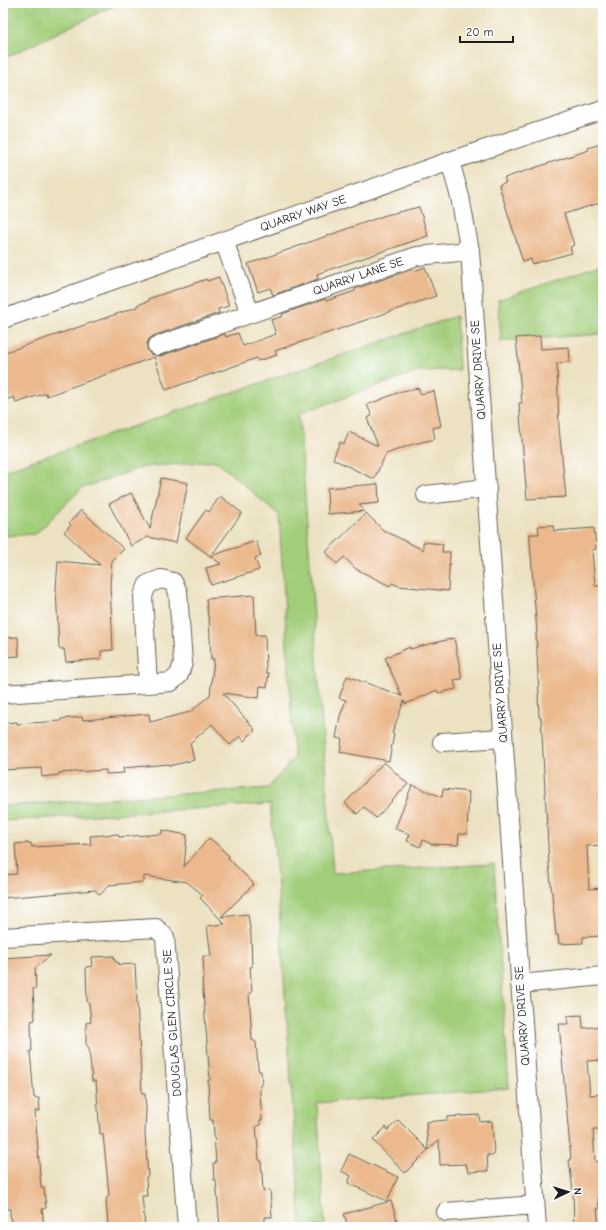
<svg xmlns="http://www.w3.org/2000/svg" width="606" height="1230" viewBox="0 0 606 1230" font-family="'Comic Neue',sans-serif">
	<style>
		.green { fill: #a2cd79; stroke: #5f744a }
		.building { fill: #ebb98d }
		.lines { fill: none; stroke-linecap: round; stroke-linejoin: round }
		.minor-casing { stroke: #656156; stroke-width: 20 }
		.minor { stroke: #fff; stroke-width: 18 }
		.labels { text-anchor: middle; stroke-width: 3; stroke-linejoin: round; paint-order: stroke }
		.street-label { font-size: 12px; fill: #1c1c1c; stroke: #fff }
	</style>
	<rect width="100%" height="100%" fill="#fff"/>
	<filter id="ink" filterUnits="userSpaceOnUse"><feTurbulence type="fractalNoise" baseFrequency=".025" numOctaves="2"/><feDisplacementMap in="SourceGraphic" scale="8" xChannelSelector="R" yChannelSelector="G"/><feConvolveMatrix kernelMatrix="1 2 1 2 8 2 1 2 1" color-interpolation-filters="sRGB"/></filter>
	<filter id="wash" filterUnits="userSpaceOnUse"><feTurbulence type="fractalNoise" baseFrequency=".012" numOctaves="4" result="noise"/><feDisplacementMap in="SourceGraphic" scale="16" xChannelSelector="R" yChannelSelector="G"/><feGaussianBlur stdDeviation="0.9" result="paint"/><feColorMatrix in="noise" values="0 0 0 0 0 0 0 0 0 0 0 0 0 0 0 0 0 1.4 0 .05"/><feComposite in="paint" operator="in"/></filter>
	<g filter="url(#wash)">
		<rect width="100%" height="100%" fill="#ece1c1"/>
		<!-- green -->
		<g class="green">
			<polygon points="3,3 119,3 3,59"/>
			<polygon points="603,264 603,334 501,341 498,300"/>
			<polygon points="456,316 459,370 419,371 299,414 333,873 494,864 509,1088 317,1103 325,1227 301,1227 277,877 270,804 3,821 3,806 268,788 294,758 279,515 216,461 143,467 82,488 36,534 3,536 3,471"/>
		</g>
		<g id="blocks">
			<!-- building -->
			<g class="building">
				<polygon points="603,143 603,202 564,214 574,245 570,247 572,253 532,264 531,259 523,262 499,185 506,182 504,178 589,150 588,148"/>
				<polygon points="419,207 428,236 328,270 317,274 318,279 273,295 270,288 258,292 248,264 386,215"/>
				<polygon points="425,267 436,296 275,351 277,355 258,361 257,358 166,390 154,357 47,396 46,393 16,403 14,397 3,401 3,353 137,307 137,305 149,301 148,299 207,279 207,281 219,277 229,306 218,309 219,313 153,336 149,339 147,344 147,350 150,354 160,356 225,334 226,337 238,333 243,346 276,334 271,320 283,316 282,314 325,299 326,301 355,291 355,289 413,269 414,271"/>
				<polygon points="540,336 541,349 569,347 570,362 557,363 559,428 566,497 527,499 519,403 522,403 516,338"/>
				<polygon points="419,388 420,394 434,391 441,426 433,428 435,439 413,444 386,454 374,479 333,459 340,442 344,444 349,432 378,446 367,418 372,416 367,405 402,391"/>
				<polygon points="161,478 188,483 176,543 148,537 131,546 109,504 131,493 150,529"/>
				<polygon points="378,484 379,503 359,505 365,511 328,514 327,488"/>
				<polygon points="220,496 242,513 211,556 256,541 261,556 255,558 259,570 211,585 206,568 221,564 186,538 206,510 209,512"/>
				<polygon points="81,510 124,549 112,561 110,584 113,650 101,651 101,659 66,662 64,649 59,649 56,589 58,561 100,565 64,532 71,525 69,523"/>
				<polygon points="366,513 383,530 423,550 423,542 443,544 442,552 450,552 448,591 399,586 392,583 390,586 356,569 344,557 337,564 326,552"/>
				<polygon points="553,525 554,531 594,528 596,549 592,550 595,586 602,586 603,596 603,674 601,674 603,708 603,845 587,846 589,889 603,888 603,936 583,937 583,943 559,944 558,935 556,935 549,864 541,717 539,717 538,694 539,694 536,633 537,633 530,542 530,534 539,534 538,526"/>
				<polygon points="254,595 256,635 265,635 266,673 269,673 267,687 260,686 259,698 223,693 255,730 244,741 240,736 230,745 212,724 190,743 194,760 169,766 169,764 123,768 124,773 106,774 106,770 59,773 59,775 42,777 41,768 3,770 3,723 17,722 17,724 61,721 61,719 82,717 83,720 149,714 150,722 190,712 210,695 214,659 211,659 209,617 208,617 206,599"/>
				<polygon points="18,637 19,656 3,657 3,638"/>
				<polygon points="454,638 462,679 454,680 456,689 438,693 437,690 406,704 404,701 392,733 394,734 389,761 340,752 342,739 336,738 340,716 346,700 339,698 347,676 402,696 385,658 410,647 410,649"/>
				<polygon points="384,762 408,784 376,818 364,807 357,814 345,803"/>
				<polygon points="412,785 442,797 443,789 469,792 467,834 459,834 458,845 431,844 423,840 420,847 407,841 410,834 395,829"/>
				<polygon points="162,830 187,835 184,867 209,838 222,848 221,849 229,856 228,858 254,884 221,917 248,914 251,936 252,967 250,967 252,993 249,993 252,1040 256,1042 258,1068 259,1071 261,1071 262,1085 260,1085 260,1094 262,1120 260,1120 260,1125 256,1126 259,1160 261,1160 263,1191 270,1190 272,1217 265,1217 265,1227 220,1227 216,1180 214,1180 213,1163 216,1163 213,1120 210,1120 208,1080 210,1080 202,979 204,979 203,956 211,956 207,926 225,924 200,898 203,895 187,882 144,876 144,882 109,885 100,895 95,890 3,898 3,875 17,874 15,844 31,843 32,847 91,844 90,836 118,834 119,837 162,834"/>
				<polygon points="51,955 35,968 36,988 33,989 35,1020 31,1021 32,1051 30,1051 34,1098 39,1098 40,1111 35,1111 41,1188 44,1188 46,1208 42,1209 44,1227 11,1227 10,1209 3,1209 3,958"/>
				<polygon points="114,956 115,962 118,962 119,965 135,964 142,1093 145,1093 146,1110 145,1133 148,1176 146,1177 147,1196 142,1196 145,1227 108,1227 106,1200 109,1194 103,1134 100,1134 96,1081 92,1081 89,1048 86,1044 86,1023 91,1022 89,1004 87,1001 86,967 93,966 92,957"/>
				<polygon points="582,1015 583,1028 603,1026 603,1060 587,1061 590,1095 603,1094 603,1129 593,1129 595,1162 603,1161 603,1196 598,1196 599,1209 597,1209 599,1227 574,1227 573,1191 569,1160 571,1160 559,1024 568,1024 567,1016"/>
				<polygon points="479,1115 480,1122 492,1121 494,1155 487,1155 488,1171 468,1172 466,1164 440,1165 439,1140 428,1150 426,1122 447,1120 447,1117"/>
				<polygon points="398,1120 428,1150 405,1173 373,1140 386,1127 388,1130"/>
				<polygon points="349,1154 398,1177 387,1201 348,1183 351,1176 341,1171"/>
				<polygon points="391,1201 399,1227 348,1227 344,1214"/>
			</g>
		</g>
	</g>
	<g filter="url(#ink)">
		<use href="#blocks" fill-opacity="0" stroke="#656156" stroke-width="1"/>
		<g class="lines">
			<!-- minor casing -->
			<g class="minor-casing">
				<g id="minor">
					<polyline points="450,161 460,197 470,251 537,1227"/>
					<polyline points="224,241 250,313"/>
					<polyline points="3,319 450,161 603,110"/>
					<polyline points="157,346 417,256 470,251"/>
					<polyline points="426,495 487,488"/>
					<polyline points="3,694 148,684 171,682 179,675 183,663 178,592 173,582 161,579 148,584 143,596 148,684"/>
					<polyline points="442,742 503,738"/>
					<polyline points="3,937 156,928 165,937 187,1227"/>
					<polyline points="520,984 603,976"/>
					<polyline points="446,1212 535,1205"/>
				</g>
			</g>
			<!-- minor -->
			<use href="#minor" class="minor"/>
		</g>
	</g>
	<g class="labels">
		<!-- street labels -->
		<g class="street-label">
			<text transform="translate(303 213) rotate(-19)" y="4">QUARRY WAY SE</text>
			<text transform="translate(358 276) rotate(-19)" y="4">QUARRY LANE SE</text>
			<text transform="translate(478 370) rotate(-94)" y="4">QUARRY DRIVE SE</text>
			<text transform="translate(500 693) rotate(-94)" y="4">QUARRY DRIVE SE</text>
			<text transform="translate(522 1016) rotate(-94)" y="4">QUARRY DRIVE SE</text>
			<text transform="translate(172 1023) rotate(-94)" y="4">DOUGLAS GLEN CIRCLE SE</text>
		</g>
	</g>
	<!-- margin -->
	<rect width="606" height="1230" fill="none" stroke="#fff" stroke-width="16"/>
	<!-- north arrow -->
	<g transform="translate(568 1192) rotate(86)" stroke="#ffffff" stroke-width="3" paint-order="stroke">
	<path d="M0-3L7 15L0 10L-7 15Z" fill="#1c1c1c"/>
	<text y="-6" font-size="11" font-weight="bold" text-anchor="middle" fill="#1c1c1c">N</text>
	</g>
	<!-- scale -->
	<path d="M460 36v6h53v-6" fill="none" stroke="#1c1c1c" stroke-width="2"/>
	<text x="466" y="36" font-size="12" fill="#1c1c1c" stroke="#ffffff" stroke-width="3" paint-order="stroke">20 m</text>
</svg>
